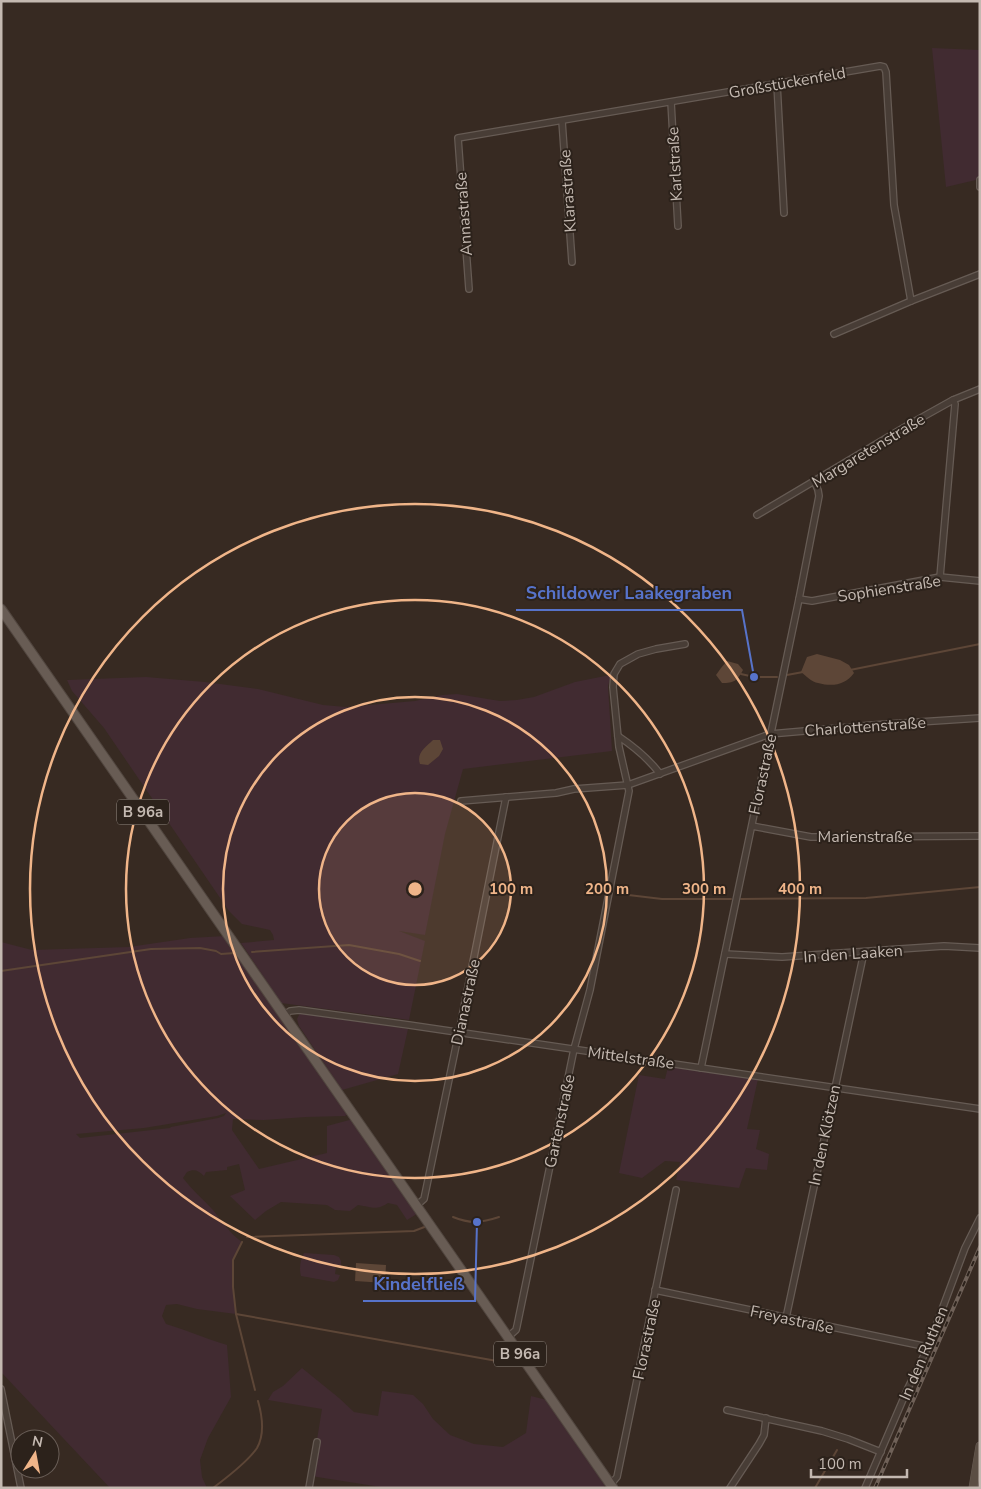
<svg xmlns="http://www.w3.org/2000/svg" width="981" height="1489" viewBox="0 0 981 1489" font-family="'Nunito Sans',sans-serif">
	<style>
		.green { fill: #412b31; fill-rule: evenodd }
		.water { fill: #5d4637 }
		.lines { fill: none; stroke-linecap: round; stroke-linejoin: round }
		.stream { stroke: #5d4637; stroke-width: 2 }
		.street-casing { stroke: #665b54; stroke-width: 8 }
		.secondary-casing { stroke: #665b54; stroke-width: 9 }
		.primary-casing { stroke: #51463f; stroke-width: 11 }
		.street { stroke: #483d36; stroke-width: 5.5 }
		.secondary { stroke: #5b4e44; stroke-width: 8 }
		.primary { stroke: #685c54; stroke-width: 9 }
		.rail-casing { stroke: #6f6158; stroke-width: 4 }
		.rail { stroke: #2c221b; stroke-width: 2; stroke-dasharray: 5.5; stroke-linecap: butt }
		.ring { fill: none; stroke: #f0b589; stroke-width: 2.5 }
		.labels { text-anchor: middle; stroke-width: 4; stroke-linejoin: round; paint-order: stroke }
		.shield { fill: #2c221b; stroke: #968c84; stroke-width: 1 }
		.shield-label { font-size: 15px; font-weight: bold; fill: #c4b9b1 }
		.street-label { font-size: 16px; fill: #c4b9b1; stroke: #2c221b }
		.centre { fill: #f0b589; stroke: #2c221b; stroke-width: 2.5 }
		.ring-label { font-size: 15px; text-anchor: middle; font-weight: bold; fill: #f0b589; stroke: #2c221b; stroke-width: 4; stroke-linejoin: round; paint-order: stroke }
		.leader { fill: none; stroke: #5773ca; stroke-width: 2 }
		.callout-dot { fill: #5773ca; stroke: #2c221b; stroke-width: 2 }
		.callout-label { font-size: 18px; text-anchor: middle; font-weight: bold; fill: #5773ca; stroke: #2c221b; stroke-width: 4; stroke-linejoin: round; paint-order: stroke }
	</style>
	<rect width="100%" height="100%" fill="#372a22"/>
	<!-- green -->
	<g class="green">
		<polygon points="932,48 980,50 980,179 946,187"/>
		<polygon points="605,676 611,676 608,686 612,751 463,769 445,834 425,935 399,931 425,941 409,1020 281,1003 241,943 274,940 273,935 270,930 242,924 229,911 104,728 72,691 67,680 146,677 205,682 258,689 323,705 346,707 415,701 442,695 457,694 500,701 517,700 534,697 575,682"/>
		<path d="M225 936 348 1114 345 1116 306 1117 264 1120 233 1119 232 1130 259 1169 327 1153V1126L353 1119 420 1212 407 1220 397 1205 388 1203C376 1211 372 1207 358 1205L350 1211 335 1210 327 1205 281 1202 266 1211 255 1220 230 1196 245 1190 239 1164 227 1167V1170L206 1172 204 1176C198 1170 194 1169 187 1172L183 1178C192 1190 203 1199 213 1210 222 1221 229 1233 242 1242L233 1260V1287L236 1314 197 1309 177 1304 166 1305 162 1316 166 1324C187 1330 206 1339 227 1345L231 1397 208 1438 200 1460 202 1477 207 1488H110L1 1372V942L32 950 129 947 190 938ZM226 1113 224 1116 218 1118 171 1127 170 1128 80 1138 76 1134 144 1128 217 1116Z"/>
		<polygon points="300,1013 408,1029 398,1074 342,1090 299,1026 297,1019"/>
		<polygon points="668,1067 758,1079 747,1129 760,1130 756,1149 769,1154 767,1170 746,1168 739,1188 676,1180 680,1162 665,1161 642,1178 619,1173 639,1075 665,1079"/>
		<path d="M304 1253 334 1255 339 1257 341 1261V1268L336 1267 335 1274 340 1275 338 1280 334 1282 301 1276C299 1269 300 1260 304 1253Z"/>
		<polygon points="302,1368 339,1398 354,1412 378,1416 382,1391 413,1395 423,1404 433,1419 450,1435 474,1444 503,1447 526,1433 531,1396 547,1400 605,1483 604,1488 387,1488 311,1476 322,1409 268,1400 273,1392 283,1386"/>
	</g>
	<!-- water -->
	<g class="water">
		<path d="M817 654 840 660 849 665 854 673C845 685 833 687 818 683 812 682 806 676 801 672L807 657Z"/>
		<path d="M727 661 738 664 743 670C737 681 734 683 722 683L716 675 721 668Z"/>
		<path d="M433 740H440L443 749 439 756 428 765 420 764C416 753 426 747 433 740Z"/>
		<polygon points="356,1263 386,1265 385,1283 355,1281"/>
	</g>
	<g class="lines">
		<!-- stream -->
		<g class="stream">
			<polyline points="850,670 980,644"/>
			<polyline points="741,674 754,677 777,677"/>
			<polyline points="787,675 803,672"/>
			<polyline points="620,894 662,899 731,899"/>
			<polyline points="741,899 866,898 980,887"/>
			<polyline points="252,952 349,945 399,954 420,961"/>
			<polyline points="1,971 151,949 200,948 216,951 221,954 235,953"/>
			<path d="M453 1217C470 1224 481 1223 499 1217"/>
			<polyline points="247,1237 414,1231 427,1226"/>
			<polyline points="242,1242 233,1260 233,1287 236,1314 255,1390"/>
			<polyline points="236,1314 508,1363"/>
			<path d="M213 1488C225 1479 249 1460 257 1448 265 1434 262 1415 258 1401"/>
			<polyline points="815,1488 837,1450"/>
		</g>
		<!-- street casing -->
		<g class="street-casing">
			<g id="street">
				<polyline points="777,84 784,213"/>
				<polyline points="671,102 678,226"/>
				<polyline points="562,121 572,262"/>
				<polyline points="980,180 980,187"/>
				<polyline points="469,289 458,138 880,66 884,67 886,72 894,205 911,301 980,274"/>
				<polyline points="834,334 911,301"/>
				<polyline points="757,515 910,424 953,400 980,389"/>
				<polyline points="940,577 955,404 953,400"/>
				<polyline points="799,599 812,601 940,577 980,581"/>
				<path d="M618 736C633 746 649 759 660 774"/>
				<polyline points="461,801 556,793 574,789 628,785 770,734 873,725 980,718"/>
				<polyline points="752,826 811,837 980,836"/>
				<polyline points="725,954 782,957 944,946 980,948"/>
				<polyline points="284,1015 290,1011 299,1010 409,1025 980,1109"/>
				<polyline points="701,1068 799,599 819,496 818,490 814,481"/>
				<polyline points="417,1205 424,1199 460,1027 506,797"/>
				<polyline points="655,1290 928,1347"/>
				<polyline points="786,1318 864,952"/>
				<polyline points="508,1337 516,1330 517,1326 574,1049 590,990 629,791 619,747 613,687 614,674 620,664 638,654 656,649 685,644"/>
				<polyline points="1,1389 21,1488"/>
				<polyline points="727,1410 822,1431 848,1439 881,1452"/>
				<polyline points="611,1484 617,1477 676,1190"/>
				<polyline points="309,1488 317,1442"/>
				<polyline points="730,1488 759,1444 764,1435 766,1418"/>
				<polyline points="865,1488 908,1388 928,1347 965,1248 980,1218"/>
			</g>
		</g>
		<!-- secondary casing -->
		<g class="secondary-casing">
			<polyline id="secondary" points="973,1488 980,1446"/>
		</g>
		<!-- primary casing -->
		<g class="primary-casing">
			<polyline id="primary" points="1,609 613,1488"/>
		</g>
		<!-- street -->
		<use href="#street" class="street"/>
		<!-- secondary -->
		<use href="#secondary" class="secondary"/>
		<!-- primary -->
		<use href="#primary" class="primary"/>
		<!-- rail casing -->
		<g class="rail-casing">
			<polyline id="rail" points="875,1488 980,1247"/>
		</g>
		<!-- rail -->
		<use href="#rail" class="rail"/>
	</g>
	<!-- distance rings -->
	<circle cx="415" cy="889" r="96" fill="#f0b589" fill-opacity=".12"/>
	<g class="ring">
		<circle cx="415" cy="889" r="96"/>
		<circle cx="415" cy="889" r="192"/>
		<circle cx="415" cy="889" r="289"/>
		<circle cx="415" cy="889" r="385"/>
	</g>
	<g class="labels">
		<!-- shield labels -->
		<g class="shield">
			<rect x="117" y="799.5" width="52" height="25" rx="4"/>
			<rect x="494" y="1341.5" width="52" height="25" rx="4"/>
		</g>
		<g class="shield-label">
			<text x="143" y="817">B 96a</text>
			<text x="520" y="1359">B 96a</text>
		</g>
		<!-- street labels -->
		<g class="street-label">
			<text transform="translate(787 82) rotate(-10)" y="6">Großstückenfeld</text>
			<text transform="translate(674 164) rotate(-93)" y="6">Karlstraße</text>
			<text transform="translate(567 191) rotate(-94)" y="6">Klarastraße</text>
			<text transform="translate(463 214) rotate(-94)" y="6">Annastraße</text>
			<text transform="translate(868 450) rotate(-31)" y="6">Margaretenstraße</text>
			<text transform="translate(889 588) rotate(-9)" y="6">Sophienstraße</text>
			<text transform="translate(865 726) rotate(-4)" y="6">Charlottenstraße</text>
			<text transform="translate(762 774) rotate(-78)" y="6">Florastraße</text>
			<text x="865" y="842">Marienstraße</text>
			<text transform="translate(853 953) rotate(-4)" y="6">In den Laaken</text>
			<text transform="translate(465 1002) rotate(-78)" y="6">Dianastraße</text>
			<text transform="translate(631 1057) rotate(8)" y="6">Mittelstraße</text>
			<text transform="translate(559 1121) rotate(-78)" y="6">Gartenstraße</text>
			<text transform="translate(824 1135) rotate(-78)" y="6">In den Klötzen</text>
			<text transform="translate(792 1319) rotate(12)" y="6">Freyastraße</text>
			<text transform="translate(646 1339) rotate(-78)" y="6">Florastraße</text>
			<text transform="translate(923 1353) rotate(-67)" y="6">In den Ruthen</text>
		</g>
	</g>
	<circle cx="415" cy="889" r="8" class="centre"/>
	<g class="ring-label">
		<text x="511" y="894">100 m</text>
		<text x="607" y="894">200 m</text>
		<text x="704" y="894">300 m</text>
		<text x="800" y="894">400 m</text>
	</g>
	<!-- callouts -->
	<path class="leader" d="M754 677L742 610H516M477 1222L475 1301H363"/>
	<g class="callout-dot">
		<circle cx="754" cy="677" r="5"/>
		<circle cx="477" cy="1222" r="5"/>
	</g>
	<g class="callout-label">
		<text x="629" y="599">Schildower Laakegraben</text>
		<text x="419" y="1290">Kindelfließ</text>
	</g>
	<!-- border -->
	<rect width="981" height="1489" fill="none" stroke="#c4b9b1" stroke-width="5"/>
	<!-- north arrow -->
	<g transform="translate(35 1454) rotate(11)"><circle r="24" fill="#2c221b" stroke="#695e57"/>
	<path d="M0-4L9 19L0 12L-9 19Z" fill="#f0b589"/>
	<text y="-8" font-size="14" font-weight="bold" text-anchor="middle" fill="#c4b9b1">N</text>
	</g>
	<!-- scale -->
	<path d="M811 1469v8h96v-8" fill="none" stroke="#c4b9b1" stroke-width="2.5"/>
	<text x="818" y="1469" font-size="15" fill="#c4b9b1" stroke="#2c221b" stroke-width="4" paint-order="stroke">100 m</text>
</svg>
